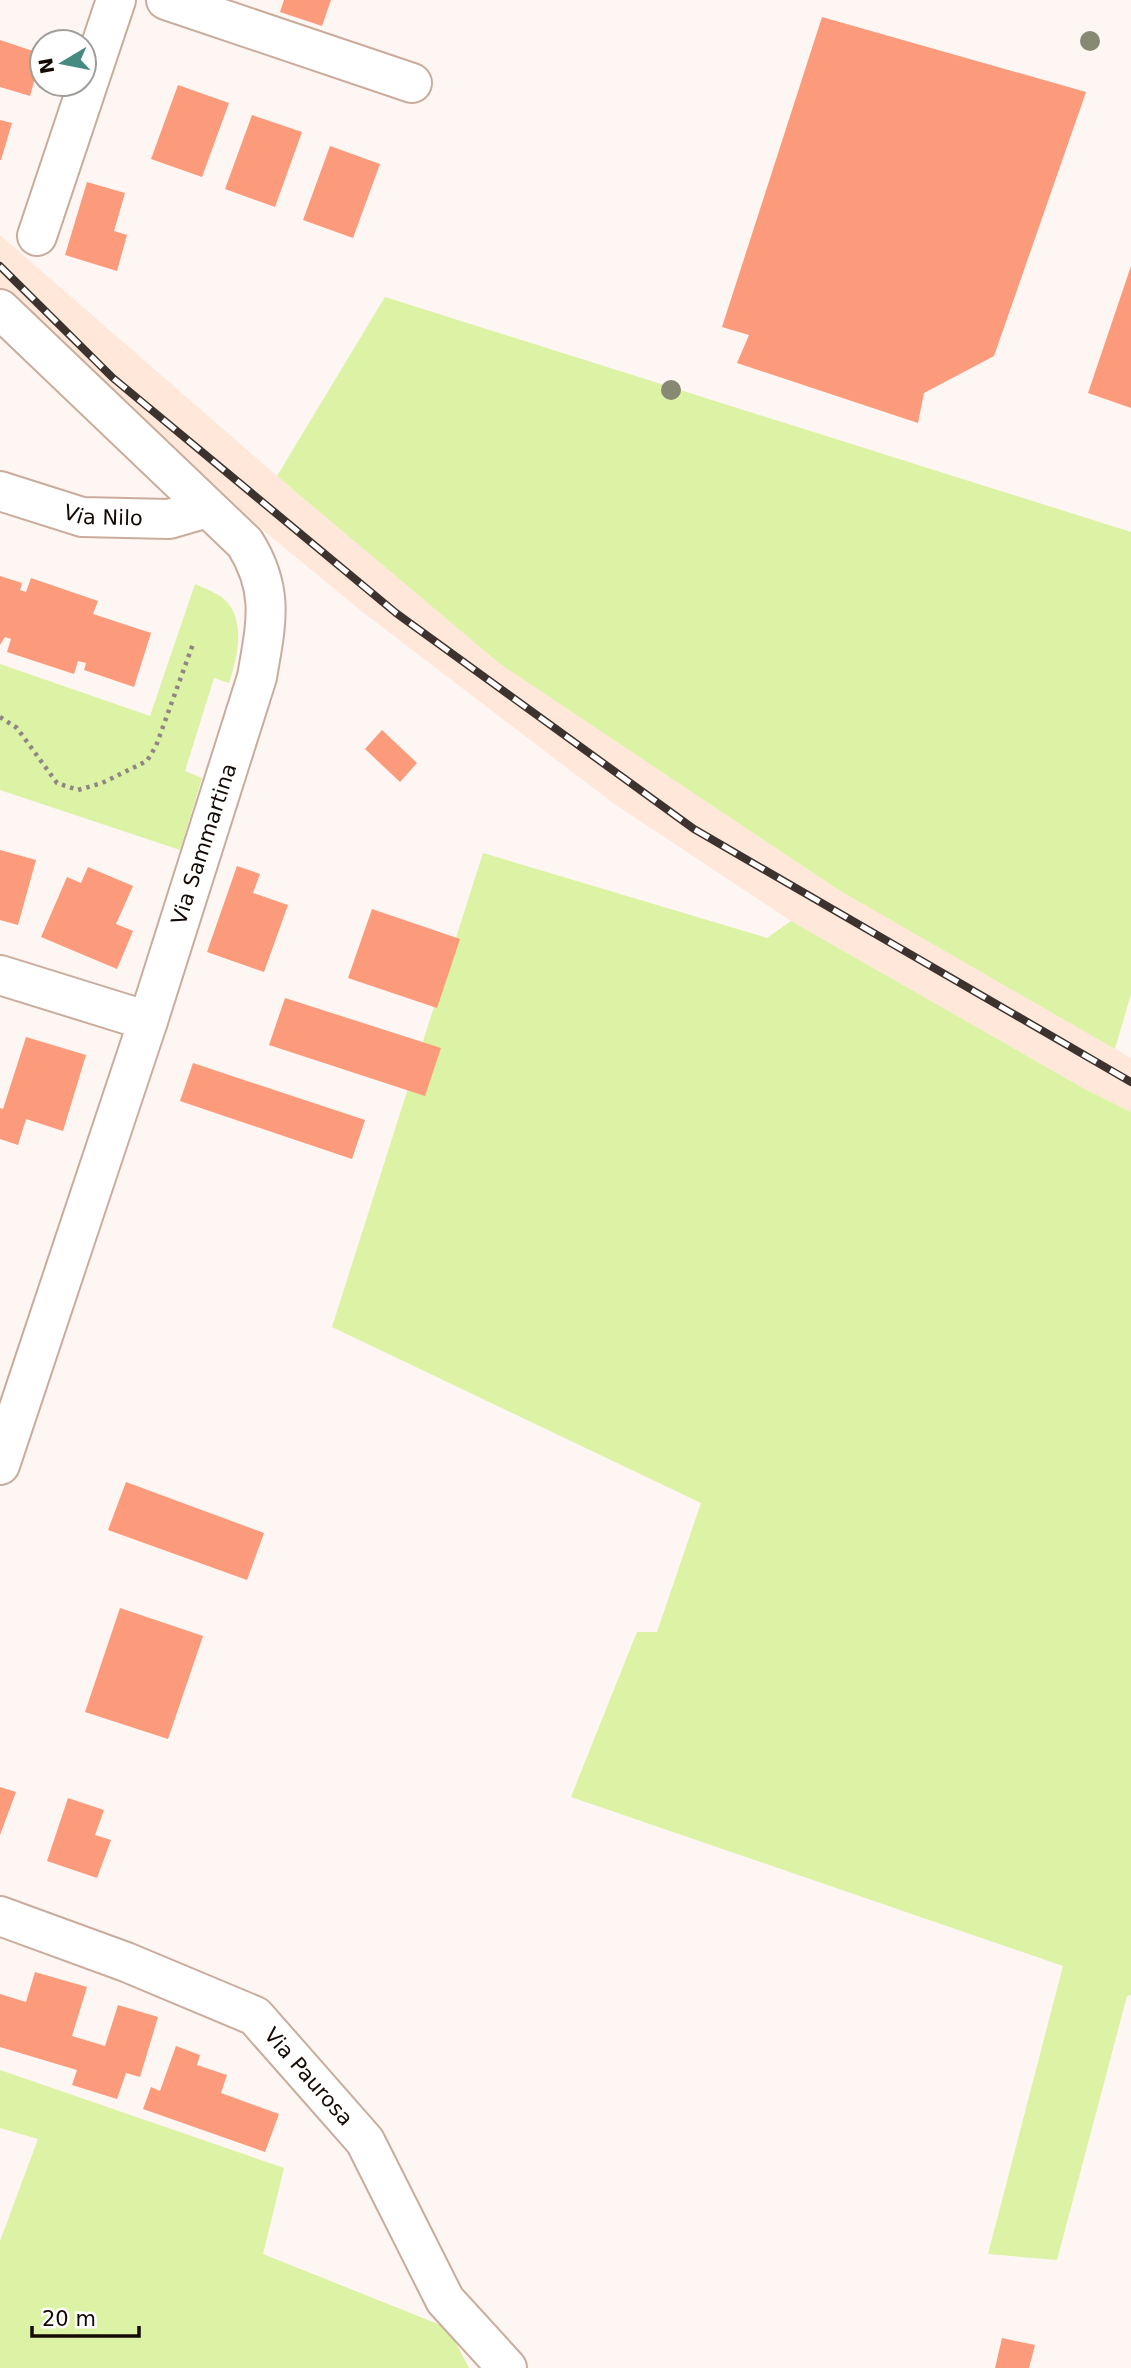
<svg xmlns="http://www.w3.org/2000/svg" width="1131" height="2368" viewBox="0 0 1131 2368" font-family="'DejaVu Sans',sans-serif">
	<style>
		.built { fill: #ffe7da }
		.green { fill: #dcf2a4 }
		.building { fill: #fb9b7c }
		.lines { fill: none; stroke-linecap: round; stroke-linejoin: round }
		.minor-casing { stroke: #caac9c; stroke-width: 42 }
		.path { stroke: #908784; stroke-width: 4.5; stroke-dasharray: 3.5 5; stroke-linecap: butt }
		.minor { stroke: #fff; stroke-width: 38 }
		.rail-casing { stroke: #3c332f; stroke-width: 8 }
		.rail { stroke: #fff; stroke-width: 5; stroke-dasharray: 16; stroke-linecap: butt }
		.tree { fill: #878972 }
		.labels { text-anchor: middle; stroke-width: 7; stroke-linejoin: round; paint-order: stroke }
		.street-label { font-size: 21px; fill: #140a06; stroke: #fff }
	</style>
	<rect width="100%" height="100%" fill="#fdf6f3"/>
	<!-- built -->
	<polygon class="built" points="0,235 277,476 500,664 837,889 1131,1058 1131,1112 1083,1088 791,921 613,803 360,610 117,410 0,294"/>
	<!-- green -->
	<g class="green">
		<polygon points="385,297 1131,532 1131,994 1115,1049 837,889 500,664 277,476"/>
		<path d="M195 584C204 588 217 593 224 599 247 620 237 659 229 683L214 678 185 771 202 778 180 850 0 790V664L150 716Z"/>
		<polygon points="483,853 767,938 791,921 1083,1088 1131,1112 1131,1995 1127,1996 1057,2260 988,2254 1063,1966 571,1797 637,1632 657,1632 701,1503 332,1327"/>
		<polygon points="0,2070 284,2168 263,2254 448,2328 469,2368 0,2368 0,2241 38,2139 0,2128"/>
	</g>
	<!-- building -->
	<g class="building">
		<polygon points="284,0 331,0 322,26 280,12"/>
		<polygon points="822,17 1086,92 994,356 924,393 918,423 737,363 749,335 722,327"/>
		<polygon points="0,40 42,54 30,96 0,87"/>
		<polygon points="178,85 229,103 202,177 151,159"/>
		<polygon points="252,115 302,132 275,207 225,189"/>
		<polygon points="0,120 12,123 1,160 0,160"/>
		<polygon points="330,146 380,164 353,238 303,220"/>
		<polygon points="87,182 125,193 114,231 127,235 117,271 65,255"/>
		<polygon points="1131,266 1131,408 1088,393"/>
		<polygon points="0,576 22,583 20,590 26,592 31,578 98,601 93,614 151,633 134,687 84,670 86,663 78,661 74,674 7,652 11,639 5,637 0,645"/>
		<polygon points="382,730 417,763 400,782 365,749"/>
		<polygon points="0,850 36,860 18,925 0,920"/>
		<polygon points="237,866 260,874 253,893 288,905 264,972 207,952"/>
		<polygon points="88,867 133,886 116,924 133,931 117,969 41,937 67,877 81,883"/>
		<polygon points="372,909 460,939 437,1008 348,978"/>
		<polygon points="285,998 441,1048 425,1096 269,1045"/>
		<polygon points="26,1037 86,1055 63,1131 26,1119 18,1145 0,1139 0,1108 3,1109"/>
		<polygon points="193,1063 365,1120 352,1159 180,1101"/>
		<polygon points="126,1482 264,1533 247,1580 108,1530"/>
		<polygon points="120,1608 203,1636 168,1739 85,1712"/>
		<polygon points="0,1787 16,1792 0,1835"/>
		<polygon points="68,1798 104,1810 95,1835 111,1840 97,1878 47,1861"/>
		<polygon points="35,1972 87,1987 72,2036 105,2046 118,2005 158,2017 140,2077 126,2073 117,2099 72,2085 77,2070 0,2047 0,1994 26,2002"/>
		<polygon points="176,2046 200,2055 197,2065 227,2075 221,2093 279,2114 265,2152 143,2109 151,2087 160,2091"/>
		<polygon points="1002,2338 1035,2345 1029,2368 995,2368"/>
	</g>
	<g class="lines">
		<!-- minor casing -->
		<g class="minor-casing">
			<g id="minor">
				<polyline points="166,0 412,83"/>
				<polyline points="37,236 116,0"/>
				<path d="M0 309 245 543C275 591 266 624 257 677L148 1021 0 1465"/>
				<path id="s1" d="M0 491 82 517 169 519 207 508"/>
				<polyline points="0,975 148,1021"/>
				<path id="s2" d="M0 1916 126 1962 255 2016 365 2141 445 2300 507 2368"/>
			</g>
		</g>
		<!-- path -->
		<polyline class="path" points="0,717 17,728 57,783 78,790 102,783 147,761 156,746 193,644"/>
		<!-- minor -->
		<use href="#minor" class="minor"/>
		<!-- rail casing -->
		<g class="rail-casing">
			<polyline id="rail" points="0,266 113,378 396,613 694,829 1131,1082"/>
		</g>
		<!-- rail -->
		<use href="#rail" class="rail"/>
	</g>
	<!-- trees -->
	<g class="tree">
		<circle cx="1090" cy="41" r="10"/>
		<circle cx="671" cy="390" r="10"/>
	</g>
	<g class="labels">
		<!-- street labels -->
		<g class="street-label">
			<text dy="7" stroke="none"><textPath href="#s1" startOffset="107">Via Nilo</textPath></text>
			<text transform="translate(204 844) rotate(-72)" y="7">Via Sammartina</text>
			<text dy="7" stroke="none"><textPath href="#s2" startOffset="355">Via Paurosa</textPath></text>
		</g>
	</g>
	<!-- north arrow -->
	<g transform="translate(63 63) rotate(260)"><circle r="33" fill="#ffffff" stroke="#a19d9b" stroke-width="2"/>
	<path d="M0-5L12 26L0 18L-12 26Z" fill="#468b82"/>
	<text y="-10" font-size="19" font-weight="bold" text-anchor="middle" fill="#140a06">N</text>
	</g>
	<!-- scale -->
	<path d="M32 2326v10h107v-10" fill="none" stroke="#140a06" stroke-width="3.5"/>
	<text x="42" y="2326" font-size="21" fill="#140a06" stroke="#ffffff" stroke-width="5" paint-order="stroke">20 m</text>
</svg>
